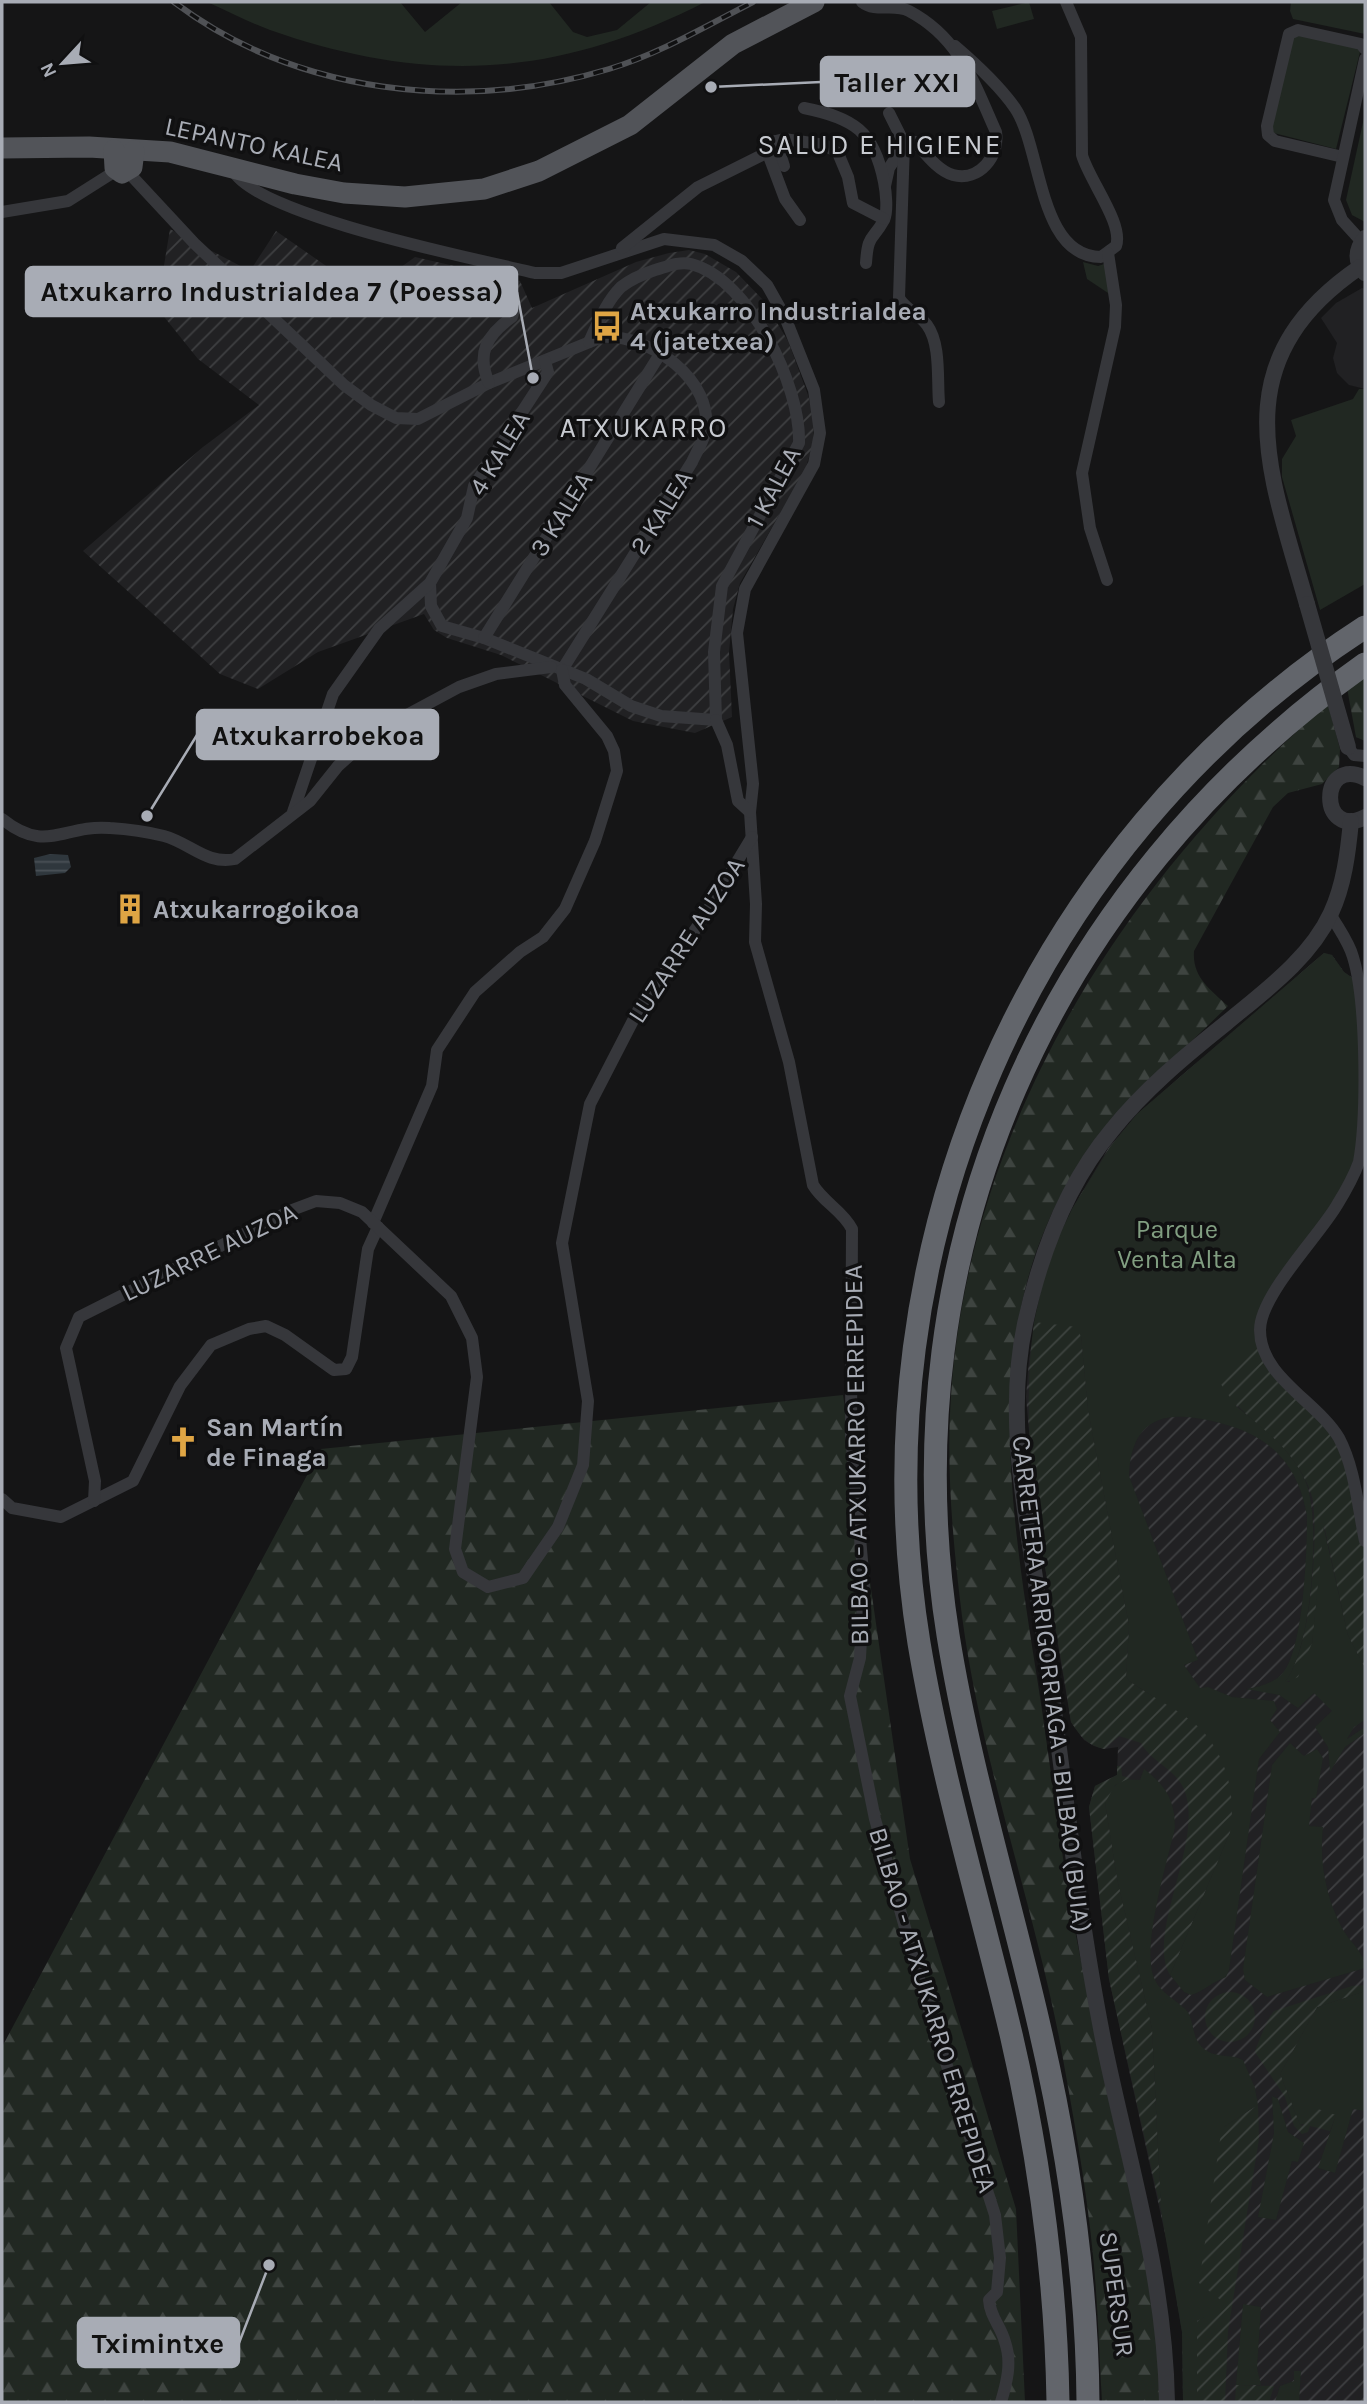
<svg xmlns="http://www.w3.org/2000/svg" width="1367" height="2404" viewBox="0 0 1367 2404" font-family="Karla,sans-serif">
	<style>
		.built { fill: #212123 }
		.industrial { fill: url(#industrial-furrows) }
		.green { fill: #212822 }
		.forest { fill: url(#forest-firs) }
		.garden { fill: url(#garden-furrows) }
		.water { fill: url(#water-rules) }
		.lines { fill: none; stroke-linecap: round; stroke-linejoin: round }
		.minor { stroke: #36373b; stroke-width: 12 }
		.tertiary { stroke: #36373b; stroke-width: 16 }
		.primary { stroke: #525459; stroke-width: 21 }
		.motorway { stroke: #62656b; stroke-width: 23 }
		.rail-casing { stroke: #4f5155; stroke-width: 6 }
		.rail { stroke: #101011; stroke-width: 3.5; stroke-dasharray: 10; stroke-linecap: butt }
		.tertiary-bridge { stroke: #36373b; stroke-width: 16 }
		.labels { text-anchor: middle; stroke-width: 7; stroke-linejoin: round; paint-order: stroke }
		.street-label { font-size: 26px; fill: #a8acb5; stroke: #101011 }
		.poi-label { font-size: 26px; font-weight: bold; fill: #a8acb5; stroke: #101011; text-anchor: start }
		.park-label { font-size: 26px; fill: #819e81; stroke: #101011 }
		.neighbourhood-label { font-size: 28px; letter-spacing: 2px; fill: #c8cbd1; stroke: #101011 }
		.leader { fill: none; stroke: #a8acb5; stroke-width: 2.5 }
		.callout-dot { fill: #a8acb5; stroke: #101011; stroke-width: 2.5 }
		.callout { fill: #a8acb5; stroke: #a8acb5; stroke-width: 2.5 }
		.callout-label { font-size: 28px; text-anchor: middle; font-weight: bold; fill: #111 }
	</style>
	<defs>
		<pattern id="industrial-furrows" width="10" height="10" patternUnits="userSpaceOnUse" patternTransform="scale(1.75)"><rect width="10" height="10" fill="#212123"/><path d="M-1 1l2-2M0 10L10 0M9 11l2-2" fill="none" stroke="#3e3f41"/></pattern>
		<pattern id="forest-firs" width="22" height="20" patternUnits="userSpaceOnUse" patternTransform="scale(1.75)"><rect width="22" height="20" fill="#212822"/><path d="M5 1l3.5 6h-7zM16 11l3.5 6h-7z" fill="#3e4440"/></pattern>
		<pattern id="garden-furrows" width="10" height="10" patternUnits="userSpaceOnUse" patternTransform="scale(1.75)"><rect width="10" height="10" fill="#212822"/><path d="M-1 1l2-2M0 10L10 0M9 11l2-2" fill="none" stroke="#3e4440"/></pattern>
		<pattern id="water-rules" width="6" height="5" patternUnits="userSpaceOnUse" patternTransform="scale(1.75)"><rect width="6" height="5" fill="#2f373d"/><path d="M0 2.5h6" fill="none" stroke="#4a5157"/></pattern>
	</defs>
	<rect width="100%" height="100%" fill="#151516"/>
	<!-- built -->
	<polygon class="built" points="1362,288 1365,289 1365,389 1349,385 1337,373 1333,358 1337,343 1321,318 1336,303"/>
	<!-- industrial -->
	<g class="industrial">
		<polygon points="170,229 250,271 276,231 365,293 415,257 520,281 532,308 636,262 669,253 689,250 705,254 736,272 764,301 788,341 808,395 814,419 813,444 805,470 740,583 733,609 729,652 732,717 695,733 633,721 501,655 447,638 434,630 424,614 318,652 258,689 220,674 83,551 203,447 259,405 198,359 157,308"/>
		<polygon points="1324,953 1332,955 1344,972 1360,983 1279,1285 1260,1338 1365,1541 1365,2402 1183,2402 1182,2332 1169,2252 1109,1979 1089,1807 1095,1786 1117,1775 1118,1747 1104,1749 1094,1746 1084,1740 1071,1722 1036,1513 1026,1397 1029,1359 1042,1285 1072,1209 1109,1147 1137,1114"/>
	</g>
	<!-- green -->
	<g class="green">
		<path d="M207 2H400L425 32 462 2H549L573 32 587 37 617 30 651 2H705C557 78 427 85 270 30 248 22 228 11 207 2Z"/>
		<polygon points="1029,2 1034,19 997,29 992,11"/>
		<polygon points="1291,2 1365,2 1365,34 1293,19 1290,11"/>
		<polygon points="1294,34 1359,48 1360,52 1336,149 1270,132"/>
		<polygon points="1365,113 1365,222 1352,215 1346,200"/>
		<polygon points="1083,262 1098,266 1107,263 1111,295 1087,279"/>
		<polygon points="1359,389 1365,389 1365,584 1320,610 1282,477 1282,459 1296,436 1291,420 1353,399"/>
		<path d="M1324 953 1332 955 1344 972 1360 983 1359 1163 1263 1313 1261 1344 1236 1406C1263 1428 1290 1447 1305 1480 1322 1516 1312 1651 1285 1682H1289L1312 1643 1323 1524 1348 1635 1365 1668V1720L1354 1727 1347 1739 1365 1727V1733L1345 1747 1330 1772 1328 1747 1315 1727 1332 1711 1314 1693 1298 1708 1279 1695 1246 1689C1259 1687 1271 1684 1281 1675 1304 1653 1307 1549 1307 1516 1303 1493 1295 1471 1278 1454 1260 1435 1237 1427 1212 1421 1162 1409 1131 1420 1129 1476L1198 1660 1184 1665 1200 1688 1208 1687 1232 1697 1274 1701 1277 1709 1270 1720 1280 1732 1259 1759 1229 1970 1226 1977C1212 1982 1201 1993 1191 1995L1184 1992 1170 1975 1230 1832 1206 1735 1193 1723 1129 1681 1126 1676 1129 1626 1088 1411 1081 1337 1034 1322 1042 1285 1057 1240 1072 1209 1110 1147 1137 1114Z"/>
		<path d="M1290 1743 1304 1756 1317 1749 1323 1758 1316 1798H1312L1309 1826 1323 1827C1319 1862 1326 1897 1342 1928 1350 1943 1365 1952 1365 1968L1267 1997 1245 1980 1243 1969 1272 1765Z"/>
		<path d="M1144 1769C1166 1786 1175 1800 1175 1828 1167 1863 1140 1950 1155 1980 1162 1995 1185 2005 1189 2014 1195 2028 1192 2041 1207 2051 1219 2058 1232 2054 1243 2060L1255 2088 1258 2105 1224 2127 1227 2304V2307L1197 2321V2402H1183L1182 2332 1161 2211 1152 2029 1117 1879 1105 1803 1110 1790 1123 1779 1140 1780Z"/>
		<polygon points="1365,1991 1365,2111 1353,2109 1335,2173 1318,2168 1336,2115 1300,2125 1280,2074 1317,2007"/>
		<polygon points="1272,2096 1278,2099 1288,2132 1304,2143 1298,2162 1292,2161 1276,2220 1258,2217 1274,2133"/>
		<polygon points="1243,2304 1261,2307 1257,2368 1261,2385 1236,2385"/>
		<polygon points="1294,2371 1301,2371 1299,2402 1275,2402 1280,2386 1294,2381"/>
	</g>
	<!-- forest -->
	<g class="forest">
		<polygon points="1365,678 1365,741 1356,737 1347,688"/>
		<path d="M1328 704 1340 749 1339 767 1322 784 1288 793 1273 807 1194 951C1192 977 1210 989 1228 1006 1162 1070 1080 1143 1045 1229 985 1372 1015 1536 1038 1684 1052 1774 1062 1867 1080 1956 1104 2072 1137 2188 1154 2306 1158 2337 1159 2370 1161 2402H1102C1099 2353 1098 2304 1093 2255 1086 2183 1072 2109 1059 2037 1031 1896 981 1760 962 1616 953 1544 946 1469 951 1396 969 1124 1125 878 1328 704Z"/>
		<polygon points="843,1395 910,1859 1016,2209 1025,2402 2,2402 2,2047 321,1449"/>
	</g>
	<!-- garden -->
	<g class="garden">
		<path d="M1034 1322 1077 1327 1081 1337 1088 1411 1129 1626 1126 1676 1129 1681C1150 1696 1174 1707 1194 1723 1225 1749 1237 1793 1230 1832L1170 1975C1146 1934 1201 1847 1186 1795 1179 1769 1152 1764 1141 1743L1119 1736 1104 1749C1087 1745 1080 1736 1071 1722 1052 1587 1015 1459 1034 1322Z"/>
		<path d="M1261 1344 1339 1439 1365 1541V1668L1348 1635 1324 1525 1312 1643 1298 1677 1284 1683C1311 1654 1318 1541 1313 1501 1311 1490 1304 1476 1298 1467 1277 1432 1238 1416 1219 1381Z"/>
		<polygon points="1117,1766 1121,1766 1122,1776 1130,1778 1115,1785 1105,1803 1117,1879 1152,2029 1161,2211 1109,1979 1089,1807 1095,1786 1117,1775"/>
		<path d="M1365 1985V1991L1317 2007 1280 2074 1300 2125 1303 2126 1309 2106 1336 2115 1330 2131 1310 2126 1308 2132 1302 2134 1294 2126 1285 2097 1255 2052C1257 2044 1269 2016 1274 2011L1352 1986Z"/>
		<circle cx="1230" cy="2017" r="25"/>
		<polygon points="1258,2105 1259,2139 1228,2331 1225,2402 1197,2402 1197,2321 1227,2305 1199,2283 1221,2133 1224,2127"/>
		<polygon points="1236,2385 1274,2386 1269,2402 1235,2402"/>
	</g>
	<!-- water -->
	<polygon class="water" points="50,854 68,855 71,867 65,873 36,876 34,858"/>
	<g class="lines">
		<!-- minor -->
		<g class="minor">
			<path d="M862 2C876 13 894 3 909 11 960 38 974 83 996 132 1000 156 979 182 953 175 938 171 925 153 915 142L907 141 889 168 885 186"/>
			<path d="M955 46C976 64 999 85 1015 108 1042 148 1038 257 1101 257L1116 246C1124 224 1089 180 1082 155L1081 37 1066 2"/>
			<path d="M804 108C854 118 874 131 884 182 886 192 888 211 884 220 872 242 868 233 866 263"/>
			<path d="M889 113 904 143 899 298C906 310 919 314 927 325 941 344 937 380 939 402"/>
			<polyline points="776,141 784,166"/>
			<polyline points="767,151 785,199 800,220"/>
			<polyline points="1343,157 1275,141 1268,135 1267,126 1289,34 1298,30 1361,44 1365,49"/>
			<path d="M233 170C254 215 481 260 535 273H561L664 239 714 245 742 261 767 285 785 317 814 390 820 433 814 464 745 589 737 633 753 784 750 812 756 904 755 942 789 1062 813 1185C824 1203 842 1210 852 1229L851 1436 864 1583 860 1658 850 1696 875 1819 920 1982 995 2215 1000 2258 997 2292 989 2300C990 2317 1001 2326 1005 2342 1012 2362 1007 2382 1001 2402"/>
			<path d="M128 172 194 243 344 385 371 405 396 418 418 419 489 383 602 337C649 334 716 380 705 433 703 442 696 453 692 462L562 670"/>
			<polyline points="2,212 68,201 117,170"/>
			<polyline points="1362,242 1342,220 1334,200 1365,59"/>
			<polyline points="622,248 698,187 764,154 776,141 784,139 825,145 838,153 848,177 853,203 884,219"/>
			<path d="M461 281C481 283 524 285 512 317 487 335 476 353 489 383"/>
			<polyline points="1107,580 1090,528 1082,473 1115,327 1116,305 1108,253"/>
			<path d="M430 583 431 606 442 626 484 638 586 679 631 706 661 716 716 720 714 652 722 586 799 443C801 387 750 279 691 264 679 261 666 267 655 270 643 274 631 279 621 287 606 302 598 323 589 342"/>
			<polyline points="484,638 660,354"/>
			<polyline points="716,720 727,745 738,801 750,812"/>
			<polyline points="1348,747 1354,755 1365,756"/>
			<polyline points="293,812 333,694 379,629 430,583 467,518 474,486 548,372 545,361"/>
			<path d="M2 819C47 855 63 824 110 828 127 829 148 832 164 836 190 843 207 865 235 859L310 801 338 766 377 731 459 687 496 674 551 667"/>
			<path d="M1331 915C1338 928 1349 942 1353 957 1367 1002 1367 1117 1359 1162 1354 1176 1345 1192 1337 1205 1319 1236 1260 1295 1260 1330 1260 1377 1317 1401 1339 1438 1355 1468 1358 1508 1365 1541"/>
			<polyline points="373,1223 432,1086 437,1050 475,992 520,952 543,937 565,909 595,841 617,771 614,751 607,736 565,685 562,670"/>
			<polyline points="2,1499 12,1508 61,1517 133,1481 180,1386 211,1345 249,1329 266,1326 285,1335 334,1370 346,1369 352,1357 368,1249 378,1227"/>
			<polyline points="94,1501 95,1481 66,1348 79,1317 292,1210 316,1201 340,1203 362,1212 451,1296 472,1338 477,1377 455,1549 463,1572 488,1587 523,1578 558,1527 583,1465 588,1401 562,1243 590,1104 640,1007 700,923 752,837"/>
		</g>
		<!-- tertiary -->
		<g class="tertiary">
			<path d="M1365 273C1355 262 1355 250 1365 238"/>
			<path d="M1307 604C1269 470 1221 362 1360 267"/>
			<path d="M1365 778C1318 755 1319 841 1365 817"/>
			<path d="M1167 2402C1165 2275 1128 2162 1103 2039 1076 1902 1062 1761 1042 1623 1028 1525 1004 1423 1025 1324 1040 1255 1066 1185 1112 1130 1144 1090 1185 1056 1225 1024 1262 993 1310 959 1331 913 1344 885 1348 853 1351 821"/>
		</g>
		<!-- primary -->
		<g class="primary">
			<polyline points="2,148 89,147 170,152 295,184 344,193 405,197 484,189 539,171 630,125 733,44 814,2"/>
			<polyline points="114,150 115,168 122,173 132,167 134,151"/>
		</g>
		<!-- motorway -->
		<g class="motorway">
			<path d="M1058 2402C1056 2278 1039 2155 1011 2034 980 1904 941 1775 919 1643 855 1248 1028 845 1365 627"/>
			<path d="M1088 2402C1087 2275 1068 2149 1039 2025 1009 1895 969 1766 948 1635 887 1249 1049 888 1365 664"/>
		</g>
		<!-- rail casing -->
		<g class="rail-casing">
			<path id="rail" d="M174 2C296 94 463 113 609 69 659 54 706 26 753 2"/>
		</g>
		<!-- rail -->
		<use href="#rail" class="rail"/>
		<!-- tertiary-bridge -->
		<polyline class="tertiary-bridge" points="1307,604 1348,747"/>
	</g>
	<!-- icons -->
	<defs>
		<g id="bus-bare" transform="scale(2.415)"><path d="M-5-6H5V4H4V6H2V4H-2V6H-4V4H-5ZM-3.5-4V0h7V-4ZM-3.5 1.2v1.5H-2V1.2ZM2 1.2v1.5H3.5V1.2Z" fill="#dfa544" stroke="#101011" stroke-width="2.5" paint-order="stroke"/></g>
		<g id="building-bare" transform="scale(2.415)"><path d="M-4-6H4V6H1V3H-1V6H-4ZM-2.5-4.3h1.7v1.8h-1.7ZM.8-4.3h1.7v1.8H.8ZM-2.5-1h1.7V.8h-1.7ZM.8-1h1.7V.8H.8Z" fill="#dfa544" stroke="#101011" stroke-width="2.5" paint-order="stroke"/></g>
		<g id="church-bare" transform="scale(2.415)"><path d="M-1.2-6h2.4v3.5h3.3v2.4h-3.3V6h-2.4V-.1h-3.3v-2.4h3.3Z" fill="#dfa544" stroke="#101011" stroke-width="2.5" paint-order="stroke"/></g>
	</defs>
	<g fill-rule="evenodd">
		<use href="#bus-bare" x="607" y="326"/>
		<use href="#building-bare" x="130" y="909"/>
		<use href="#church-bare" x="183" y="1442"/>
	</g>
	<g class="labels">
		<!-- street labels -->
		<g class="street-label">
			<text transform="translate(254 144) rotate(12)" y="9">LEPANTO KALEA</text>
			<text transform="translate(499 453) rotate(-59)" y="9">4 KALEA</text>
			<text transform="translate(773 487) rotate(-62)" y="9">1 KALEA</text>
			<text transform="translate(661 512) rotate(-58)" y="9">2 KALEA</text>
			<text transform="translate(561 514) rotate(-58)" y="9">3 KALEA</text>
			<text transform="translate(686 940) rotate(-57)" y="9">LUZARRE AUZOA</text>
			<text transform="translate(209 1252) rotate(-26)" y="9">LUZARRE AUZOA</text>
			<text transform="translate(856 1455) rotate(-91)" y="9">BILBAO - ATXUKARRO ERREPIDEA</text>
			<text transform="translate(1052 1684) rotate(83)" y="9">CARRETERA ARRIGORRIAGA - BILBAO (BUIA)</text>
			<text transform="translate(933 2010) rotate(73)" y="9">BILBAO - ATXUKARRO ERREPIDEA</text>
			<text transform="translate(1117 2294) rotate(82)" y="9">SUPERSUR</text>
		</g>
		<!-- poi labels -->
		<g class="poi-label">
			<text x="630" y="320">Atxukarro Industrialdea<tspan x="630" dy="30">4 (jatetxea)</tspan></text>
			<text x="153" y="918">Atxukarrogoikoa</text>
			<text x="206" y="1436">San Martín<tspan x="206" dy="30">de Finaga</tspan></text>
		</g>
		<!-- park labels -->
		<g class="park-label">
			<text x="1177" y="1238">Parque<tspan x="1177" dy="30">Venta Alta</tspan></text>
		</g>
		<!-- neighbourhood labels -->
		<g class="neighbourhood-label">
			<text x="880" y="154">SALUD E HIGIENE</text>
			<text x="644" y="437">ATXUKARRO</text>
		</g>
	</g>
	<!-- callouts -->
	<path class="leader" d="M711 87L821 82M533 378L517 292M147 816L197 735M269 2265L239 2343"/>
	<g class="callout-dot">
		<circle cx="711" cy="87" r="7"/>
		<circle cx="533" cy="378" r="7"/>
		<circle cx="147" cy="816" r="7"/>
		<circle cx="269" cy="2265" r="7"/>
	</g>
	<g class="callout">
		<rect x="821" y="57" width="153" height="49" rx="7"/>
		<rect x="26" y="267" width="491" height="49" rx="7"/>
		<rect x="197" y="710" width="241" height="49" rx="7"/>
		<rect x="78" y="2318" width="161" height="49" rx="7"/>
	</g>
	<g class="callout-label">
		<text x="897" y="92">Taller XXI</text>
		<text x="272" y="301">Atxukarro Industrialdea 7 (Poessa)</text>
		<text x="318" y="745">Atxukarrobekoa</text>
		<text x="158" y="2353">Tximintxe</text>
	</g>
	<!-- border -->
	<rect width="1367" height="2404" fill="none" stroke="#a8acb5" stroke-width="7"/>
	<!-- north arrow -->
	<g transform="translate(63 63) rotate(244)" stroke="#101011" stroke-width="5" paint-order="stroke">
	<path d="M0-5L12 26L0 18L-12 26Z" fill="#a8acb5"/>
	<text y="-10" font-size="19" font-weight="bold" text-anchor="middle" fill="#a8acb5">N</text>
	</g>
</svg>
